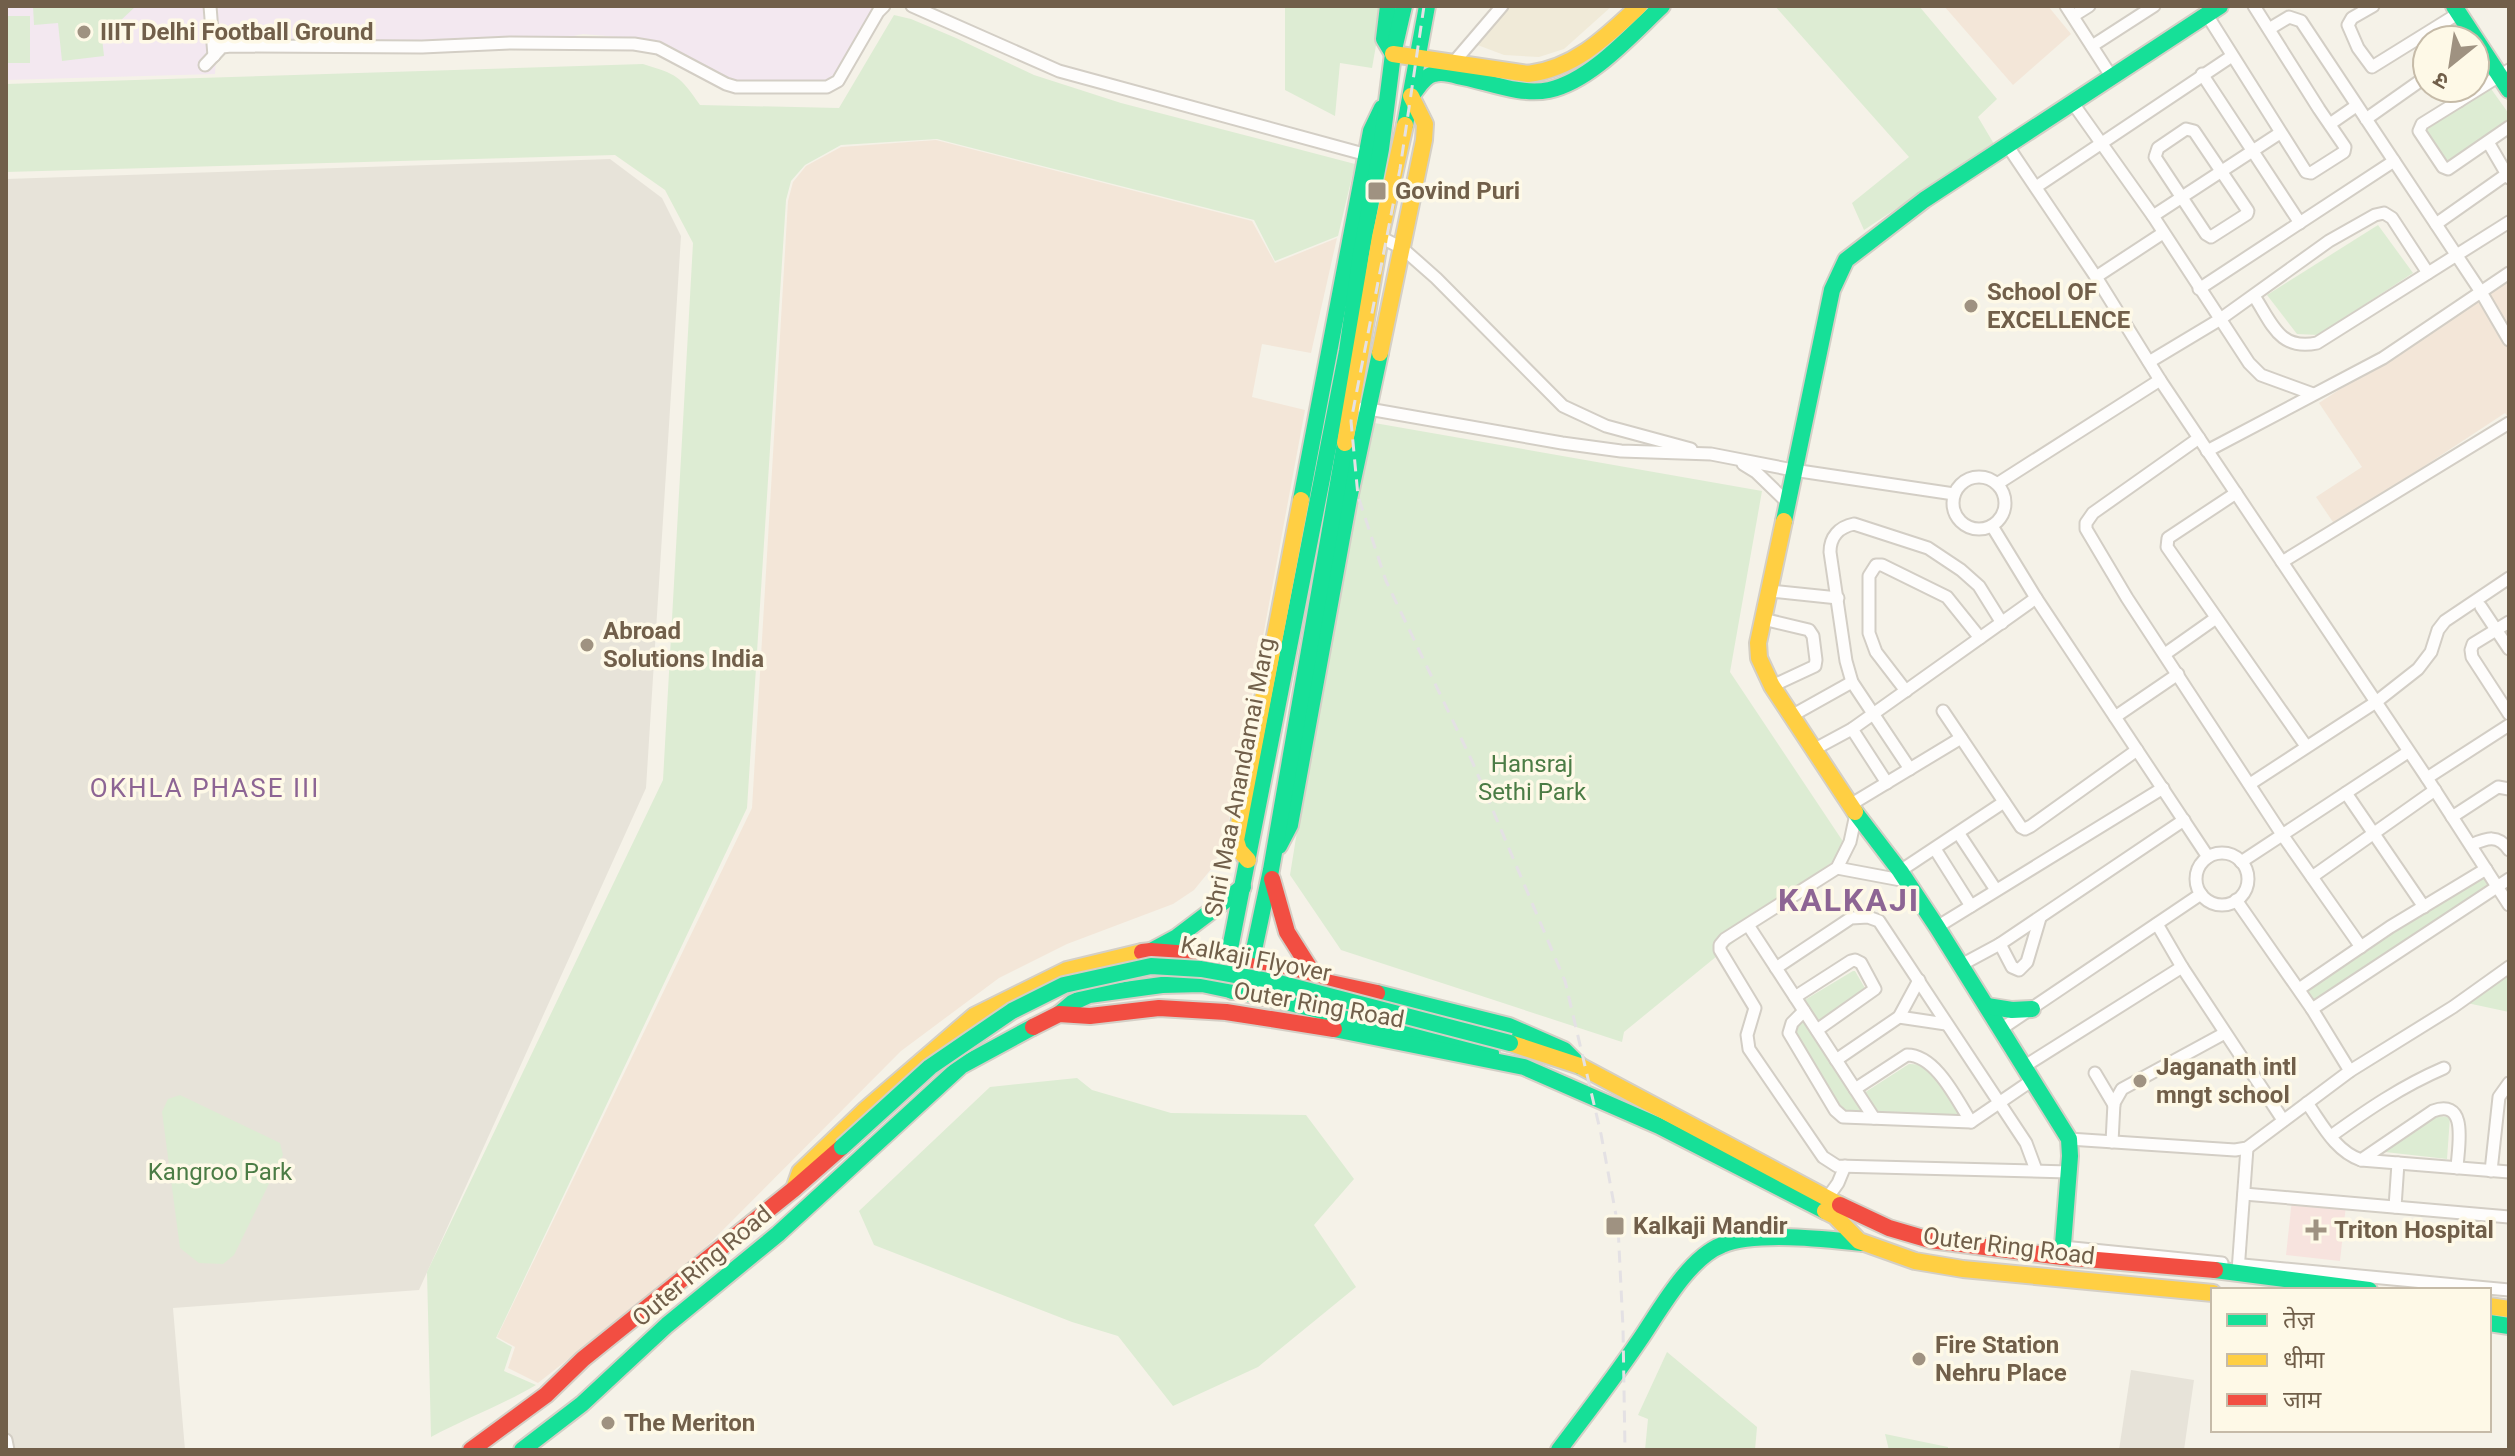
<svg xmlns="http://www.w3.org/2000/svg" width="2515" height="1456" viewBox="0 0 2515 1456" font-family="Roboto,'Noto Sans Devanagari',sans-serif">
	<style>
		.residential { fill: #f0ead8 }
		.commercial { fill: #f3e6d8 }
		.industrial { fill: #e7e3d9 }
		.education { fill: #f3e8f0 }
		.medical { fill: #f7e3de }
		.green { fill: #ddecd3 }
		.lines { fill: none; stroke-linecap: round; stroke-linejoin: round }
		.street-casing { stroke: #d3cec5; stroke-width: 15 }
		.fast-casing { stroke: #d4cfc6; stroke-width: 20 }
		.slow-casing { stroke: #d4cfc6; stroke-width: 20 }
		.jam-casing { stroke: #d4cfc6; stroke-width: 20 }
		.street { stroke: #fefdfc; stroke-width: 11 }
		.fast { stroke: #16e098; stroke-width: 16 }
		.slow { stroke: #ffcf43; stroke-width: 16 }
		.jam { stroke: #f24e42; stroke-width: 16 }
		.rail { stroke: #e4e1e4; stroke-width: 3; stroke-dasharray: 12 8; stroke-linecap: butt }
		.fast-bridge-casing { stroke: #d4cec5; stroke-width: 20; stroke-linecap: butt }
		.fast-bridge { stroke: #16e098; stroke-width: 16 }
		.poi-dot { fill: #9f9281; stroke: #fef9e7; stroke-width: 3 }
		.labels { text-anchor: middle; stroke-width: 7; stroke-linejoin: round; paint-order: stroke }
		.poi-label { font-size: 24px; font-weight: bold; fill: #715f4a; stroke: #fef9e7; text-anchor: start }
		.park-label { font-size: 24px; fill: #4b7c45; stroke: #fef9e7 }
		.street-label { font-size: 24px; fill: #715f4a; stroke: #fef9e7 }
		.neighbourhood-label { font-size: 26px; letter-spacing: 2px; fill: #8d6594; stroke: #fef9e7 }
		.district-label { font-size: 32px; font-weight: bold; letter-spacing: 2px; fill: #8d6594; stroke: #fef9e7 }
	</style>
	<rect width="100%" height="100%" fill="#f5f2e8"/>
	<!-- residential -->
	<polygon class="residential" points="1500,6 1612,6 1564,49 1539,57 1504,55 1467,41"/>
	<!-- commercial -->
	<g class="commercial">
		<polygon points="1944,6 2048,6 2071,34 2013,85"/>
		<polygon points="936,140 1252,221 1275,263 1337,238 1311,353 1262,344 1252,397 1305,410 1225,841 1212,868 1194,890 1173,904 1067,944 999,978 901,1051 690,1263 538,1383 508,1368 515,1347 497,1337 752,808 788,201 793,182 806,166 841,147"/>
		<polygon points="2509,278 2509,418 2505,413 2335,525 2316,497 2362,467 2319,403"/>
	</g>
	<!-- industrial -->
	<g class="industrial">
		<polygon points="610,159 662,198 681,236 646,788 419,1290 173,1308 185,1450 6,1450 6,179"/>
		<polygon points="2131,1370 2194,1380 2184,1450 2119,1450"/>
	</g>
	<!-- education -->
	<polygon class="education" points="6,6 876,6 835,80 809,87 733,81 655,44 630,38 583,34 559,39 284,47 217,38 215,74 6,80"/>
	<!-- medical -->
	<polygon class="medical" points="2292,1199 2346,1205 2340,1261 2286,1255"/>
	<!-- green -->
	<g class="green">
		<polygon points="33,6 136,6 102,38 104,56 62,61 58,23 34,25"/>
		<polygon points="1285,6 1383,6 1372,68 1340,63 1335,116 1285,90"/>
		<polygon points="1775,6 1919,6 1997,99 1978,117 1994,144 1864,230 1852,203 1909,157"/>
		<path d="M894 15 911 19 956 38 1034 75 1121 103 1355 164 1338 236 1275 261 1254 220 937 139 841 145 805 165 791 181 786 200 747 808 496 1338 512 1347 504 1371 536 1385C502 1405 466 1418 431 1437L427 1272 663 780 693 243 665 190 615 155 6 172V84L643 64C678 75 679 75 700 105L839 108Z"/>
		<polygon points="6,16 30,16 30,63 8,63"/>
		<polygon points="2489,86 2509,114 2509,123 2448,165 2424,128"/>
		<polygon points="2378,225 2413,273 2318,335 2297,334 2267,295"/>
		<polygon points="1363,421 1762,491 1730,672 1848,849 1624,1032 1622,1042 1341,950 1290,875"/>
		<polygon points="2483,873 2492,885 2312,1004 2304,991"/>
		<polygon points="1853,971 1855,971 1866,990 1817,1023 1803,1001"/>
		<polygon points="2509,975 2509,1012 2467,1003"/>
		<polygon points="1804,1020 1863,1112 1840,1112 1796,1036 1797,1024"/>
		<polygon points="1909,1064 1927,1065 1960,1116 1878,1114 1864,1093"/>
		<polygon points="1077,1078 1092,1090 1171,1113 1306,1115 1354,1179 1314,1225 1356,1287 1258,1367 1173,1406 1118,1336 1072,1322 874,1245 859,1211 990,1087"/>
		<polygon points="180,1095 280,1143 283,1155 234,1255 223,1264 199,1263 180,1248 162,1112 168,1099"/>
		<polygon points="2436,1116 2450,1117 2447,1159 2385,1152"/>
		<polygon points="1667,1352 1757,1427 1755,1450 1645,1450 1648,1419 1638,1415"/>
		<polygon points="1885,1434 1948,1447 1948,1448 1947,1450 1889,1450"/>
	</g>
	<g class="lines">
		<!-- street casing -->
		<g class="street-casing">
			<g id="street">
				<polyline points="210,6 214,56"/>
				<polyline points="912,6 1059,71 1371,156"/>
				<polyline points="2066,6 2111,76"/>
				<polyline points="2373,6 2352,18 2348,25 2358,48 2372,67 2459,13"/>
				<polyline points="2207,15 2306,172 2311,173 2344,152 2345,147 2319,109 2254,6"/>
				<polyline points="2073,16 2089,6"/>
				<polyline points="2269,29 2289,17 2301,21 2481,292 2509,340"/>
				<polyline points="2092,46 2154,6"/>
				<polyline points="1454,62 1502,6"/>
				<polyline points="205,65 222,47 231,46 422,47 510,43 634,44 658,48 726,84 736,87 827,87 838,81 878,12 884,6"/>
				<polyline points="2509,70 2422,124 2419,131 2443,167 2448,169 2509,127"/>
				<polyline points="2202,74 2300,223"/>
				<polyline points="2450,88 2459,101"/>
				<polyline points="2072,102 2153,216 2249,363 2261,375 2313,394"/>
				<polyline points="2366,119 2427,76"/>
				<polyline points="2330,124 2356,106"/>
				<polygon points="2186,129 2194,131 2248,211 2247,214 2211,237 2206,234 2155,157 2158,148"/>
				<polyline points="2488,142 2509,178"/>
				<polyline points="2007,145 2096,277 2160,380 2427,778 2509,905"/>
				<polyline points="2036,187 2232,56"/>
				<polyline points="2153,216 2280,133"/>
				<polyline points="2436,224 2507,174"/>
				<polyline points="1380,237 1402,248 1436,278 1563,406 1606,426 1691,449"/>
				<polyline points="2096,277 2163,233"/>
				<polyline points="2199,289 2394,161"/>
				<path d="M2254 296C2272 323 2279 351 2317 343L2509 222"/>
				<polyline points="2149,362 2219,320 2329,241 2375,215 2384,213 2392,218 2428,273"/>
				<polyline points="1363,408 1562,443 1621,451 1711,454 1793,470 1954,494"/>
				<polyline points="2199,438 2093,513 2086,523 2086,529 2127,598 2281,833 2361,947"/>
				<polyline points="2207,451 2383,358 2509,273"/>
				<polyline points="1743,464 1756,472 1789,504"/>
				<circle cx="1979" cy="503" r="26"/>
				<polyline points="1997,484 2160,380"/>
				<polyline points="2236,493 2168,538 2167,547 2306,746"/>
				<polyline points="1992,526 2036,598 2208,857"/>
				<polyline points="2282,562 2509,423"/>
				<polyline points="1771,591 1838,598"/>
				<polyline points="2481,607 2509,649"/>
				<polyline points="1763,619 1809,630 1813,636 1816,660 1815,666 1772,686"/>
				<polyline points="2509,622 2473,644 2471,650 2472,657 2509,714"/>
				<polyline points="2165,654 2216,618"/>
				<polyline points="1906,691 1876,652 1869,633 1869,576 1876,565 1882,565 1947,597 1980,638"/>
				<polyline points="1943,711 2021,827 2025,829 2031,826 2137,750"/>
				<polyline points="1793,715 1852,682"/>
				<polyline points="2115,717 2178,674"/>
				<polyline points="1852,729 1887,783"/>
				<polyline points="1813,750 1852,729 2036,598"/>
				<path d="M1910 769 1852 682 1846 661 1830 552C1830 537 1839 527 1854 524L1928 548 1961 570 1979 586 2002 623"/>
				<polyline points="2427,778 2509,725"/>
				<polyline points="2250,784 2376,702 2418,669 2431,652 2438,630 2445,621 2509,578"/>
				<polyline points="2346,793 2424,907"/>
				<polyline points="1850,805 1961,738"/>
				<polyline points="1856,814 1850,842 1837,868 1725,939 1720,945 1720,950 1755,1008 1747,1035 1749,1049 1823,1157 1837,1166 2069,1172"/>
				<polyline points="2452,817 2498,787 2509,789"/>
				<polyline points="1959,834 1996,890"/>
				<path d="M2471 845C2487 838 2498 834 2509 850"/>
				<polyline points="1935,849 1971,906"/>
				<circle cx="2222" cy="879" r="26"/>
				<polyline points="2241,862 2408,752"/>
				<polyline points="1837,868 1906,881"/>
				<polyline points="1900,871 2004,802"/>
				<polyline points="2312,877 2435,790"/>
				<polyline points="2236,900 2312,1009 2350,1071"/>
				<polyline points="2157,924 2182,967 2283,1120"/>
				<polyline points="1748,925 1874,1118"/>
				<polyline points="1937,927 2163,788"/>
				<polyline points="2000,944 2012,967 2019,970 2027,962 2040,918"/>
				<polyline points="1961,965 2000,944 2184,820"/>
				<polyline points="1776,968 1851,918 1868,917 1879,921 2026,1143 2036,1170"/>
				<polyline points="2299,989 2390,927 2486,869"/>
				<polyline points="1795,997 1851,961 1855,960 1861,963 1875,989 1817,1030"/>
				<polyline points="2312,1009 2509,879"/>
				<polyline points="1804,1011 1792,1023 1789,1033 1835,1110 1843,1117 1971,1122 2034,1079"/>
				<polyline points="1899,1017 1946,1024"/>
				<polyline points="2001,1029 2201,894"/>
				<polyline points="1836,1060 1899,1017 1919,980"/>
				<polyline points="2025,1066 2182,967"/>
				<polyline points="2095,1073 2114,1105"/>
				<path d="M1855 1089 1907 1055C1936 1055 1957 1100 1971 1122"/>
				<path d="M2307 1103C2322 1124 2335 1151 2361 1160L2509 1172"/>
				<path d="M2331 1136C2367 1110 2402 1086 2444 1068"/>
				<polyline points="2069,1139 2235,1150 2247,1148 2350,1071 2453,1007 2509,967"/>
				<polyline points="2112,1142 2114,1103 2122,1089 2225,1033"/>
				<path d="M2361 1160 2433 1111C2469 1098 2458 1147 2457 1168"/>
				<polyline points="2491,1171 2499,1097 2509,1083"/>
				<polyline points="2244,1194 2509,1217"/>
				<polyline points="1828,1197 1838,1183 1845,1166"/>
				<polyline points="2395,1207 2398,1163"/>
				<polyline points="2063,1247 2222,1263"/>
				<polyline points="2243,1265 2509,1290"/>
				<polyline points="2238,1271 2247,1148"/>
				<polyline points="6,1440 8,1450"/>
			</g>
		</g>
		<!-- fast casing -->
		<g class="fast-casing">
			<g id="fast">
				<polyline points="1388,6 1384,39 1393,54"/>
				<polyline points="2454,6 2509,90"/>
				<path d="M1412 95C1418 88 1424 76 1434 74 1441 72 1451 74 1458 76 1487 81 1519 96 1549 90 1591 81 1632 34 1662 6"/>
				<polyline points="1405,125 1427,6"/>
				<polyline points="1301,500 1371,131 1382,108"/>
				<polyline points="1784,521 1832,290 1846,260 1924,200 2220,6"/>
				<polyline points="1855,812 1900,871 1937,927 2069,1139 2070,1156 2062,1257"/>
				<polyline points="1279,846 1290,825 1349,499 1380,353"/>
				<polyline points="1151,951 1177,937 1243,887"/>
				<polyline points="1231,985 1228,959 1347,351 1361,254 1381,149 1393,54 1404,6"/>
				<polyline points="1232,991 1251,964 1271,870 1345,443"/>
				<polyline points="1377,993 1509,1026 1564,1050 1580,1066"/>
				<polyline points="1987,1006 2012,1010 2032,1009"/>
				<polyline points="1059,1014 1072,1003 1089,995 1162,985 1202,984 1282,1001 1491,1053"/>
				<polyline points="1334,1029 1524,1067 1659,1126 1825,1211"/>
				<polyline points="2215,1270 2369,1290"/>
				<polyline points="2489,1323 2509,1326"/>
				<polyline points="522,1450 582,1404 667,1325 778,1234 961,1066 1033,1027"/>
				<path d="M1559 1450C1586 1414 1614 1378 1639 1341 1659 1312 1688 1258 1722 1245 1755 1231 1826 1239 1862 1243"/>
			</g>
		</g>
		<!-- slow casing -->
		<g class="slow-casing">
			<g id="slow">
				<path d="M1393 54 1528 74C1575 68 1606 37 1639 6"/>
				<polyline points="1380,353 1424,140 1425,124 1411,96"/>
				<polyline points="1345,443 1380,237 1405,125"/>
				<polyline points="1784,521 1758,643 1759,658 1772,686 1855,812"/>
				<polyline points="1248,860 1239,850 1236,840 1301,500"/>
				<polyline points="1510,1043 1580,1066 1840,1205"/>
				<polyline points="794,1189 800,1172 866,1109 974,1016 1067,970 1142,952"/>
				<polyline points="1825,1211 1835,1216 1859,1241 1915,1261 1963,1269 2213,1293"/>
				<polyline points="2489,1306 2509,1309"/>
			</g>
		</g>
		<!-- jam casing -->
		<g class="jam-casing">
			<g id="jam">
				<polyline points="1272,879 1287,932 1316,978"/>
				<polyline points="1142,952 1151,951 1201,955 1377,993"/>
				<polyline points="1033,1027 1059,1014 1090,1016 1159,1008 1226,1012 1334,1029"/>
				<polyline points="1840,1205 1889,1228 1930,1240 2062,1257 2215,1270"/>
				<polyline points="471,1450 546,1395 583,1359 794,1189 842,1147"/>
			</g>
		</g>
		<!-- street -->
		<use href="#street" class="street"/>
		<!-- fast -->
		<use href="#fast" class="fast"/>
		<!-- slow -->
		<use href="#slow" class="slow"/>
		<!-- jam -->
		<use href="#jam" class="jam"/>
		<!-- rail -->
		<polyline class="rail" points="1424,6 1400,169 1351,421 1358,496 1386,581 1472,761 1565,981 1601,1134 1618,1226 1623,1328 1625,1450"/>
		<!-- fast-bridge casing -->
		<g class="fast-bridge-casing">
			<polyline id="fast-bridge" points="842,1147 930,1067 1012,1011 1064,985 1151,966 1201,969 1279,983 1510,1043"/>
		</g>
		<!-- fast-bridge -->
		<use href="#fast-bridge" class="fast-bridge"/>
	</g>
	<!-- markers -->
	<g class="poi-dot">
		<circle cx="84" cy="32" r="8"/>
		<rect x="1367" y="181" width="20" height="20" rx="4"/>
		<circle cx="1971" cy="306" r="8"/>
		<circle cx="587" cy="645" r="8"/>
		<circle cx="2140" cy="1081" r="8"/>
		<rect x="1605" y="1216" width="20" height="20" rx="4"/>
		<path d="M2312 1218h8v8h8v8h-8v8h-8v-8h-8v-8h8z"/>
		<circle cx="1919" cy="1359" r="8"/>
		<circle cx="608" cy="1423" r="8"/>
	</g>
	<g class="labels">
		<!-- poi labels -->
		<g class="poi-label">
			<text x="100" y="40">IIIT Delhi Football Ground</text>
			<text x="1395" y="199">Govind Puri</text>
			<text x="1987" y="300">School OF<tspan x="1987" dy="28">EXCELLENCE</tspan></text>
			<text x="603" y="639">Abroad<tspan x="603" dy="28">Solutions India</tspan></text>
			<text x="2156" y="1075">Jaganath intl<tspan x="2156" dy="28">mngt school</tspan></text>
			<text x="1633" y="1234">Kalkaji Mandir</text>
			<text x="2334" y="1238">Triton Hospital</text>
			<text x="1935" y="1353">Fire Station<tspan x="1935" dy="28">Nehru Place</tspan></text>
			<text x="624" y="1431">The Meriton</text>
		</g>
		<!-- park labels -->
		<g class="park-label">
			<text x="1532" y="772">Hansraj<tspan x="1532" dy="28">Sethi Park</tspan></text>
			<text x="220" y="1180">Kangroo Park</text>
		</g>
		<!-- street labels -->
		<g class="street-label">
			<text transform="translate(1240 777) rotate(-79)" y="8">Shri Maa Anandamai Marg</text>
			<text transform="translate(1256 959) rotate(11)" y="8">Kalkaji Flyover</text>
			<text transform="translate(1319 1005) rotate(10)" y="8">Outer Ring Road</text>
			<text transform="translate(2009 1246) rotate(7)" y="8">Outer Ring Road</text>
			<text transform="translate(702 1266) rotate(-40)" y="8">Outer Ring Road</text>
		</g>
		<!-- neighbourhood labels -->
		<g class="neighbourhood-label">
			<text x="205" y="797">OKHLA PHASE III</text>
		</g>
		<!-- district labels -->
		<g class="district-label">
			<text x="1849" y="911">KALKAJI</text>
		</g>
	</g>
	<!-- border -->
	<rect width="2515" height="1456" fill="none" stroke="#715f4a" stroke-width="16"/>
	<!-- legend -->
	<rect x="2211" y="1288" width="280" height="144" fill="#fef9e7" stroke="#c6bba8" stroke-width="2"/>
	<rect x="2227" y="1314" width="40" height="12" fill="#16e098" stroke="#c6bba8" stroke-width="2"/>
	<text x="2283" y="1328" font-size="24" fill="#715f4a">तेज़</text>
	<rect x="2227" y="1354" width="40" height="12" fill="#ffcf43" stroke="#c6bba8" stroke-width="2"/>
	<text x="2283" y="1368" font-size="24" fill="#715f4a">धीमा</text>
	<rect x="2227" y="1394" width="40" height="12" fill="#f24e42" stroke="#c6bba8" stroke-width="2"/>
	<text x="2283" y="1408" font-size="24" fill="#715f4a">जाम</text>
	<!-- north arrow -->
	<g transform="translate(2451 64) rotate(210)"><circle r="38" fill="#fef9e7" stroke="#c6bba8" stroke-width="2"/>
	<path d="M0-6L14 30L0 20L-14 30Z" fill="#9f9281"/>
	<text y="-12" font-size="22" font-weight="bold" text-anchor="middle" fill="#715f4a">उ</text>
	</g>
</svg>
